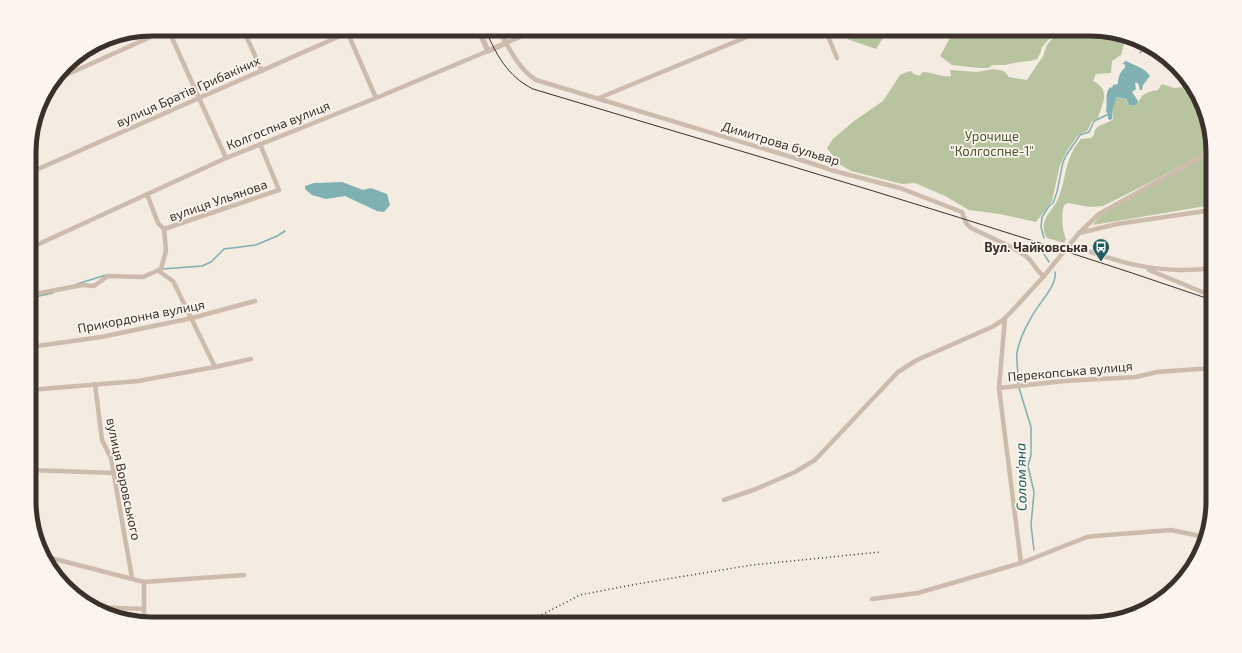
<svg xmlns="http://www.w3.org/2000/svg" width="1242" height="653" viewBox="0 0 1242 653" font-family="'Exo 2',sans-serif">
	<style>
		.green { fill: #b8c4a0 }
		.water { fill: #7fb0b2 }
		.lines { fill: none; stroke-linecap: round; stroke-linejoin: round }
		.stream { stroke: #7fb0b2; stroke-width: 1.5 }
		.minor { stroke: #cdbbac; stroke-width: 4.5 }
		.tertiary { stroke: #cdbbac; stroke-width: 5.5 }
		.tram { stroke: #3b302b; stroke-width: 1 }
		.rail { stroke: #3b302b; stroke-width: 1.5; stroke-dasharray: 1 3; stroke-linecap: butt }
		.labels { text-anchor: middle; stroke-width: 3.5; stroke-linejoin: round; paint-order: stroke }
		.street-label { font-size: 13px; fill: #3b302b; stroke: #fbf5ee }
		.park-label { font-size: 13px; fill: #4a5a2e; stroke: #fbf5ee }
		.poi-label { font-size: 13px; font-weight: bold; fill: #3b302b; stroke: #fbf5ee; text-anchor: end }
		.water-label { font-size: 14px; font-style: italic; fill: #1f5a5e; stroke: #fbf5ee }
		.rim { fill: none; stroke: #3b302b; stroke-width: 5 }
	</style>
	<rect width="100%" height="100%" fill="#f4ebe1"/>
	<!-- green -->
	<g class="green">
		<polygon points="855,29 885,29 885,35 876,49 847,39"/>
		<polygon points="955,29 1054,29 1050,38 1042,47 1040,54 1037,59 1030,61 1019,62 1005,65 993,65 988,68 979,68 952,65 940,56"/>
		<path d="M1060 29H1090L1130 38 1124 44 1121 55 1112 61 1111 73 1096 74 1093 81C1111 90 1103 102 1098 118L1092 121 1087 131 1078 135 1067 151 1060 165 1052 201 1036 222 1000 214 969 210 945 196 915 183 902 184 851 171 839 164 827 148 833 139 854 121 883 101 900 75 907 72 911 71 914 74 919 76 923 72C933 72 943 78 951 76L950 70 977 72 993 69 1004 71 1009 77 1027 80 1043 56 1047 45Z"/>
		<path d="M1162 84 1174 88 1185 87 1194 89 1212 136V149L1147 184 1103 206 1090 207 1068 203 1064 205C1061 215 1062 229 1066 239L1064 243 1047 238C1044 233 1043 229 1044 223 1046 214 1054 208 1058 199 1067 178 1064 158 1081 139L1091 138 1094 135C1095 123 1105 126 1113 119V108L1117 97 1125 99 1129 105H1137C1142 94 1145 92 1158 90Z"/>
		<polygon points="1212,153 1212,205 1093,225 1098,218 1108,210"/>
	</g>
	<!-- water -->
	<g class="water">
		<path d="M1125 61H1126C1134 65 1145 68 1150 76L1143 85 1142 90H1140L1138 83H1135L1136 89 1132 92 1138 101 1137 105H1129L1126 99 1117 97 1113 108 1112 119 1110 120 1108 119V114L1106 111C1108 103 1104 94 1110 87L1112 88 1113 85 1118 84C1118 78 1120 71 1125 68V65L1122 63H1124Z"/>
		<polygon points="342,182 363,190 371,188 387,194 390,205 384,212 377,211 345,196 326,199 312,195 305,189 305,186 314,183"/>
	</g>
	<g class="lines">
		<!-- stream -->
		<g class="stream">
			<polyline points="1140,53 1145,47 1146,43"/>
			<polyline points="1044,238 1041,227 1042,217 1049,206 1053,203 1057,192 1063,162 1067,154 1080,135 1089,132 1094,121 1109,114"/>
			<polyline points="1042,247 1042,251 1049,262"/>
			<polyline points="162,269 202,266 211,262 224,249 256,245 277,236 285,231"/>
			<polyline points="77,284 106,275"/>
			<polyline points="30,298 53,293"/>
			<path d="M1018 384C1019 374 1016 363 1017 353 1019 341 1025 328 1031 318 1037 305 1058 285 1055 272"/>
			<polyline points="1019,388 1031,427 1031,455 1028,466 1034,492 1031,525 1034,550"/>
		</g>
		<!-- minor -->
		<g class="minor">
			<polyline points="168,29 226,158"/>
			<polyline points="243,29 262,71"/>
			<polyline points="346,29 376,98"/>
			<path d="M538 29 506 43C514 57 522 71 536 80L798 159 838 172 900 188 962 212 966 223 971 228C990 237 1010 245 1027 257 1034 263 1036 271 1044 276"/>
			<polyline points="825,29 837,58"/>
			<polyline points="55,80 168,29"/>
			<polyline points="599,98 766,29"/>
			<polyline points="29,173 356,29"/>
			<polyline points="147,194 158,223 164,229"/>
			<polyline points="164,229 279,190 260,144"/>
			<polyline points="164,229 166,251 160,272 173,281 215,367"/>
			<polyline points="1079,233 1117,224 1212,210"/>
			<path d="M1071 245C1120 263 1159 275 1212 268"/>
			<polyline points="30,248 226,158 376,98 488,51"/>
			<polyline points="1149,270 1212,296"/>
			<polyline points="30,294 30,295 82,285 94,286 108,276 143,277 161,269"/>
			<polyline points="1005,318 999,388 1064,381 1136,377 1157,372 1213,368"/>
			<polyline points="30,347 101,337 192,318 255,301"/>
			<polyline points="95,384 102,440 111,458 132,578"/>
			<polyline points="999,388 1021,563"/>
			<polyline points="30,390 138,381 215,367 251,359"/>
			<polyline points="30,470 114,473"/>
			<polyline points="724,500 756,489 795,472 815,460 898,372 917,360 992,327 1003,320 1011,312 1044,276 1079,233 1099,214 1212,151"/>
			<polyline points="47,557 144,582 244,575"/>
			<polyline points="144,582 144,622"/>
			<polyline points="872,599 918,593 1021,563 1087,537 1095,536 1171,530 1205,537"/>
			<polyline points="92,607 144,609"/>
		</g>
		<!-- tertiary -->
		<polyline class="tertiary" points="478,29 488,51 506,43 500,29"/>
		<!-- tram -->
		<path class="tram" d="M485 29C496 54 507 76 533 89 760 157 988 223 1212 300"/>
		<!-- rail -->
		<polyline class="rail" points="524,624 580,595 637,584 752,565 880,552"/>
	</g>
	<!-- icons -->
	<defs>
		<g id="bus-pin" transform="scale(0.9)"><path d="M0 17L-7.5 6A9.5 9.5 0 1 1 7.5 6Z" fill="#1f5a5e" stroke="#fbf5ee"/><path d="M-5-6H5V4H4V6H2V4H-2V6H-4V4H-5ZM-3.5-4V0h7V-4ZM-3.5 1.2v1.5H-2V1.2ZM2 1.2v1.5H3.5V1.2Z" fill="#fff"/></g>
	</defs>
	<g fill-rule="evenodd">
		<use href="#bus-pin" x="1101" y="247"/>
	</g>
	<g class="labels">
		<!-- street labels -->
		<g class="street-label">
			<text transform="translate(188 91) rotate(-24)" y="5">вулиця Братів Грибакіних</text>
			<text transform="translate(278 125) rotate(-22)" y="5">Колгоспна вулиця</text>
			<text transform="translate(781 143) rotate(17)" y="5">Димитрова бульвар</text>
			<text transform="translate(218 200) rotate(-19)" y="5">вулиця Ульянова</text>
			<text transform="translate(141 316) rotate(-11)" y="5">Прикордонна вулиця</text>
			<text transform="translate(1070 371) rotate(-5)" y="5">Перекопська вулиця</text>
			<text transform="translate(124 479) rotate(78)" y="5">вулиця Воровського</text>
		</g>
		<!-- park labels -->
		<g class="park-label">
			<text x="992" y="141">Урочище<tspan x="992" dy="15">"Колгоспне-1"</tspan></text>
		</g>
		<!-- poi labels -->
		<g class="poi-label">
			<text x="1088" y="252">Вул. Чайковська</text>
		</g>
		<!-- water labels -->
		<g class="water-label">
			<text transform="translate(1021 477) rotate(-91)" y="5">Солом'яна</text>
		</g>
	</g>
	<!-- crop -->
	<path d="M0 0H1242V653H0ZM152 36H1090A116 116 0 0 1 1206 152V501A116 116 0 0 1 1090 617H152A116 116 0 0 1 36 501V152A116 116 0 0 1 152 36Z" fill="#fbf5ee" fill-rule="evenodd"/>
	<path class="rim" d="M152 36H1090A116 116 0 0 1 1206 152V501A116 116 0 0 1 1090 617H152A116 116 0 0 1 36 501V152A116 116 0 0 1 152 36Z"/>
</svg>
